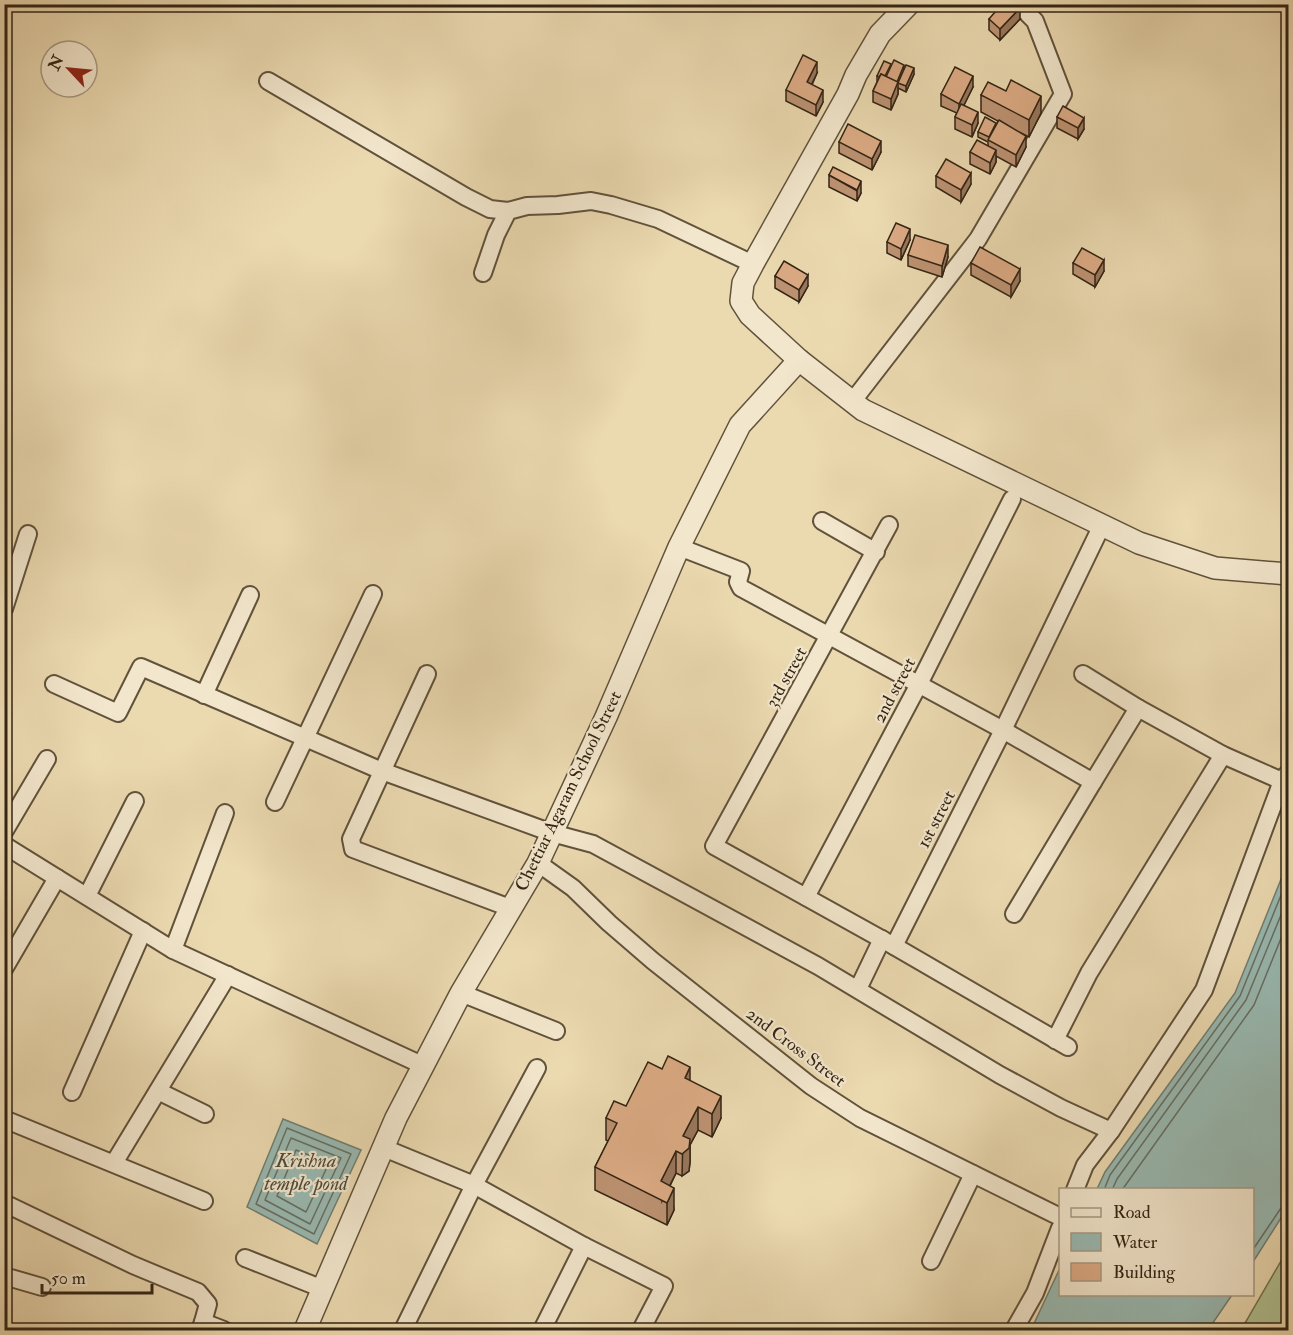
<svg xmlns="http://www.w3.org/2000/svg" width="1293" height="1335" viewBox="0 0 1293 1335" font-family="'IM FELL Double Pica',serif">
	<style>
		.green { fill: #b1c090; stroke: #727252; stroke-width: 1.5 }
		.water { fill: #99b9b1; stroke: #707e72; stroke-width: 1.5 }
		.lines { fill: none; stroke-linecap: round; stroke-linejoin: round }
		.shore { stroke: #666f62; stroke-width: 1.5 }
		.minor-casing { stroke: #61523b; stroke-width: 20 }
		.tertiary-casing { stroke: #61523b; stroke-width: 24 }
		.minor { stroke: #f2e6cc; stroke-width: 16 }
		.tertiary { stroke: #f2e6cc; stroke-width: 21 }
		.wall { fill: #bc9272; stroke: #332514; stroke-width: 1.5 }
		.shaded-wall { fill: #99775c; stroke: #332514; stroke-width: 1.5 }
		.building { fill: #dbaa84; stroke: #332514; stroke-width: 1.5 }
		.labels { text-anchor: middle; stroke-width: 4.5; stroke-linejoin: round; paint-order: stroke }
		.street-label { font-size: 18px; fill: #332514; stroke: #f2e6cc }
		.water-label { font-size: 20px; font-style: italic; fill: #4c4a3b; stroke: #f2e6cc }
	</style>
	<rect width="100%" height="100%" fill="#ebd9b0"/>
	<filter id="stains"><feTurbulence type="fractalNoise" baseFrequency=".00333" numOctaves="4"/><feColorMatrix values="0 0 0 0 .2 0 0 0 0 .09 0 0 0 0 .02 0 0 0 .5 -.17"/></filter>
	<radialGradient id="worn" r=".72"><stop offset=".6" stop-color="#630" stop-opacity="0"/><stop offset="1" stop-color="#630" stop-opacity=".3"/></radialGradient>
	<!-- green -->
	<polygon class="green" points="1288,1249 1288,1330 1241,1330"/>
	<!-- water -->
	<g class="water">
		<polygon points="1288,862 1288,1207 1253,1262 1252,1190 1097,1189 1105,1172 1235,993"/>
		<polygon points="283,1119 361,1150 317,1244 247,1207"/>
		<polygon points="1060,1268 1060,1294 1232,1295 1208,1330 1031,1330"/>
	</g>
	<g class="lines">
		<!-- shore -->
		<g class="shore">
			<polygon points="287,1128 351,1154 314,1234 256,1204"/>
			<polygon points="291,1138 341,1158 310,1224 265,1200"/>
			<polygon points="296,1150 329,1163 306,1212 277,1196"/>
			<polyline points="1104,1190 1110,1175 1240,996 1288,878"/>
			<polyline points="1112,1190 1117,1179 1246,1000 1288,898"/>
			<polyline points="1122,1190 1254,1005 1288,921"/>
			<polyline points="1252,1251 1281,1208 1288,1205"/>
		</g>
		<!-- minor casing -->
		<g class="minor-casing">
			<g id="minor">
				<polyline points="268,81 466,197 490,209 508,211"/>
				<polyline points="483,273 496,235 508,211 527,206 558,205 591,201 611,205 658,219 753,264"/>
				<polyline points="852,402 978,239 1063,94 1035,21 1018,4"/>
				<polyline points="822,521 876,552"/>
				<polyline points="889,525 714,846 894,946 1003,730 1102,525"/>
				<polyline points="679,547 741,571 738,582 741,588 1003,730 1093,782 1138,708 1223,755 1282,781"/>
				<polyline points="4,609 28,534"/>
				<polyline points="427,674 351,839 353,849 510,908"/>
				<polyline points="1083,674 1138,708"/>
				<polyline points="54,684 118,713 141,667 382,771 552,833 593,844 818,966 1000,1075 1061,1108 1111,1131"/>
				<polyline points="204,695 250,595"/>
				<polyline points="275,802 373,594"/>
				<polyline points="4,832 47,759"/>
				<polyline points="4,845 173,950 422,1065"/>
				<polyline points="538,863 573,888 609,923 653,961 811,1086 860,1118 1060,1217"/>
				<polyline points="87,896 135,801"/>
				<polyline points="806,897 919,684 1012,499"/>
				<polyline points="1014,914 1093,782"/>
				<polyline points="894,946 1068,1047"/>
				<polyline points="173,950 225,813"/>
				<polyline points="4,969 57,878"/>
				<polyline points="858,989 882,939"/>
				<polyline points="461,993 556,1031"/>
				<polyline points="1055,1040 1089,973 1223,755"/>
				<polyline points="158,1091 205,1114"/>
				<polyline points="72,1092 143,931"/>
				<polyline points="4,1119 204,1201"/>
				<polyline points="384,1148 474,1185 584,1246 664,1286 641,1330"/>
				<polyline points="114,1163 228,975"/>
				<polyline points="1075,1190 1085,1165 1111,1131 1204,990 1282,781 1287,774"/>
				<polyline points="4,1203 133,1265 198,1292 208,1304 203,1322"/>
				<polyline points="245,1258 323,1289"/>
				<polyline points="931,1261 973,1174"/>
				<polyline points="4,1276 42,1287"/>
				<polyline points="200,1330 203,1322 224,1330"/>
				<polyline points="403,1330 474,1185 537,1068"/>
				<polyline points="542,1330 584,1246"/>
				<polyline points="1014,1330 1035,1293 1060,1228"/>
			</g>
		</g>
		<!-- tertiary casing -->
		<g class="tertiary-casing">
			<g id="tertiary">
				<polyline points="909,4 880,34 856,75 848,94 753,264 743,283 741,301 750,315 799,360 863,410 1139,543 1215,568 1288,574"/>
				<polyline points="305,1330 396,1118 461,993 538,863 606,717 679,547 740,425 799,360"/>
			</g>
		</g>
		<!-- minor -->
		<use href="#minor" class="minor"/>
		<!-- tertiary -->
		<use href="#tertiary" class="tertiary"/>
	</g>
	<!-- wall -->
	<g class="wall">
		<polygon points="851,4 863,4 861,10 851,6"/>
		<polygon points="882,4 890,4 889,8"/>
		<polygon points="989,19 1020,19 1000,40 989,30"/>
		<polygon points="891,67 904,69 914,74 906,92 898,88 898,94 891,110 873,102 873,91 877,82 877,76"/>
		<polygon points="817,73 812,85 823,102 816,116 786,101 786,90"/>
		<polygon points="973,87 964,105 978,123 972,137 955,129 955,117 957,113 941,106 941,94"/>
		<polygon points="981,95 1041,113 1029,137 1021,133 1026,147 1016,167 996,156 996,162 990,174 970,164 970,152 988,146 988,142 978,137 978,132 996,126 998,121 981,112"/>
		<polygon points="1057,117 1084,129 1078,139 1057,128"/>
		<polygon points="839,142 881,152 872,170 839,153"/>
		<polygon points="829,175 861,193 857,201 829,187"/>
		<polygon points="936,176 971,184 961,202 936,187"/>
		<polygon points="910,240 901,260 887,253 887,242"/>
		<polygon points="908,255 948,257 942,277 908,266"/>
		<polygon points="971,263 1020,281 1011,297 971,275"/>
		<polygon points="1073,263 1104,271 1095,287 1073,274"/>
		<polygon points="775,276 808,286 799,302 775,288"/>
		<polygon points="662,1069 690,1081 721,1118 712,1137 698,1130 690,1145 690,1162 689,1171 682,1176 676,1173 670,1186 674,1210 667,1225 595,1190 595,1167 608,1141 606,1140 606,1118 626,1106"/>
	</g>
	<!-- shaded-wall -->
	<g class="shaded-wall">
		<polygon points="1020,8 1020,19 1000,40 1000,29"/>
		<polygon points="817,62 817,73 807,94 807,82"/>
		<polygon points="904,65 904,71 898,83 898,94 891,110 891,99 896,84"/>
		<polygon points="914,68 914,74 906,92 906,86"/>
		<polygon points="973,76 973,87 959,115 959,104"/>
		<polygon points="823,90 823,102 816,116 816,105"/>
		<polygon points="1041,96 1041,113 1029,137 1029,120"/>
		<polygon points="978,112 978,123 972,137 972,125"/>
		<polygon points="1084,118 1084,129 1078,139 1078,128"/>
		<polygon points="1026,136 1026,147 1016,167 1016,155"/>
		<polygon points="881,141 881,152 872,170 872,159"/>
		<polygon points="996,150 996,162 990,174 990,163"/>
		<polygon points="971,173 971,184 961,202 961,190"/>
		<polygon points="861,181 861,193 857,201 857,190"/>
		<polygon points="910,229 910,240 901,260 901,249"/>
		<polygon points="948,245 948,257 942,277 942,266"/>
		<polygon points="1104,260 1104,271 1095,287 1095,275"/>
		<polygon points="1020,269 1020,281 1011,297 1011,285"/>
		<polygon points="808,275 808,286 799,302 799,290"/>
		<polygon points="690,1067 690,1089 685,1078"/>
		<polygon points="721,1096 721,1118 712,1137 712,1114"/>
		<polygon points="698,1107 698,1130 690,1145 690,1162 689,1171 682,1176 683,1136"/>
		<polygon points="676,1151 676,1173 662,1201 661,1181"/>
		<polygon points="674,1188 674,1210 667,1225 667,1203"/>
	</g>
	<!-- building -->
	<g class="building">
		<polygon points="1002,4 1016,4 1020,8 1000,29 989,19"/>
		<polygon points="803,55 817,62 807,82 823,90 816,105 786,90"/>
		<polygon points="894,60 904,65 897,82 886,77"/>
		<polygon points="884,61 891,64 885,76 881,74 879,77 877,76"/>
		<polygon points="906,65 914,68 906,86 898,83"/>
		<polygon points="955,67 973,76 959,104 941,94"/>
		<polygon points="881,74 898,82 891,99 873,91"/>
		<polygon points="1011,80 1041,96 1029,120 981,95 988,82 1006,91"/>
		<polygon points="961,104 978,112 972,125 955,117"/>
		<polygon points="1063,106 1084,118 1078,128 1057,117"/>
		<polygon points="985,117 996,123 989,137 978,132"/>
		<polygon points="999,120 1026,136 1016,155 988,140"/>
		<polygon points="848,124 881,141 872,159 839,142"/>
		<polygon points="977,140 996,150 990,163 970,152"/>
		<polygon points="946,159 971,173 961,190 936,176"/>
		<polygon points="833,167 861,181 857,190 829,175"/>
		<polygon points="896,223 910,229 901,249 887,242"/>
		<polygon points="915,235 948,245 942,266 908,255"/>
		<polygon points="980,247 1020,269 1011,285 971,263"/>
		<polygon points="1082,248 1104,260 1095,275 1073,263"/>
		<polygon points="784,261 808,275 799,290 775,276"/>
		<polygon points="668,1056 690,1067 685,1078 721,1096 712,1114 698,1107 683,1136 690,1139 689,1148 682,1154 676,1151 661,1181 674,1188 667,1203 595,1167 617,1123 606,1118 614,1101 626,1106 648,1062 662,1069"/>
	</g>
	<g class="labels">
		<!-- street labels -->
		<g class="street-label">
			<text transform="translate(786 677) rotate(-61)" y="6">3rd street</text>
			<text transform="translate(894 690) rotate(-62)" y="6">2nd street</text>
			<text transform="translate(568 791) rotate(-64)" y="6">Chettiar Agaram School Street</text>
			<text transform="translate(936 819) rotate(-63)" y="6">1st street</text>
			<text transform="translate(796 1047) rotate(37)" y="6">2nd Cross Street</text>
		</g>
		<!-- water labels -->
		<g class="water-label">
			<text x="306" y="1167">Krishna<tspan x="306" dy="23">temple pond</tspan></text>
		</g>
	</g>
	<!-- margin -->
	<rect width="1293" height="1335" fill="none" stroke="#ebd9b0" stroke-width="24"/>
	<rect x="6" y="6" width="1281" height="1323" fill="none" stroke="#332514" stroke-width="3"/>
	<rect x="12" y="12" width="1269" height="1311" fill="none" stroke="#332514" stroke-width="1.5"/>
	<!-- legend -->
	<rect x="1059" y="1188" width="195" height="108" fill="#f2e6cc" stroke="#a69982" stroke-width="1.5"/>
	<rect x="1071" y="1208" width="30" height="9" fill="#f2e6cc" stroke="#a69982" stroke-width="1.5"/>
	<text x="1113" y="1218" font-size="18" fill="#332514">Road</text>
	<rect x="1071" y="1233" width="30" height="18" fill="#99b9b1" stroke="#a69982" stroke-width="1.5"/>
	<text x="1113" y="1248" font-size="18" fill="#332514">Water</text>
	<rect x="1071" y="1263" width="30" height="18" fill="#dbaa84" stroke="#a69982" stroke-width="1.5"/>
	<text x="1113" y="1278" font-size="18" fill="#332514">Building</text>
	<!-- north arrow -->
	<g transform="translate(69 69) rotate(296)"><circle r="28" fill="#f2e6cc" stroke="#a69982" stroke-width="1.5"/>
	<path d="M0-4.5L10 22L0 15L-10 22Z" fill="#8f2418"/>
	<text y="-9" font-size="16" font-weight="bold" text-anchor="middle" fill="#332514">N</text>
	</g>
	<!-- scale -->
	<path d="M42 1284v9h110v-9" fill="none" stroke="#332514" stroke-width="3"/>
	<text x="51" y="1284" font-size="18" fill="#332514" stroke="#f2e6cc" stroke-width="4.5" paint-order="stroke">50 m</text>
	<rect width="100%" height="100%" filter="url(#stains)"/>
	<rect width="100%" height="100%" fill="url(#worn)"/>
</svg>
